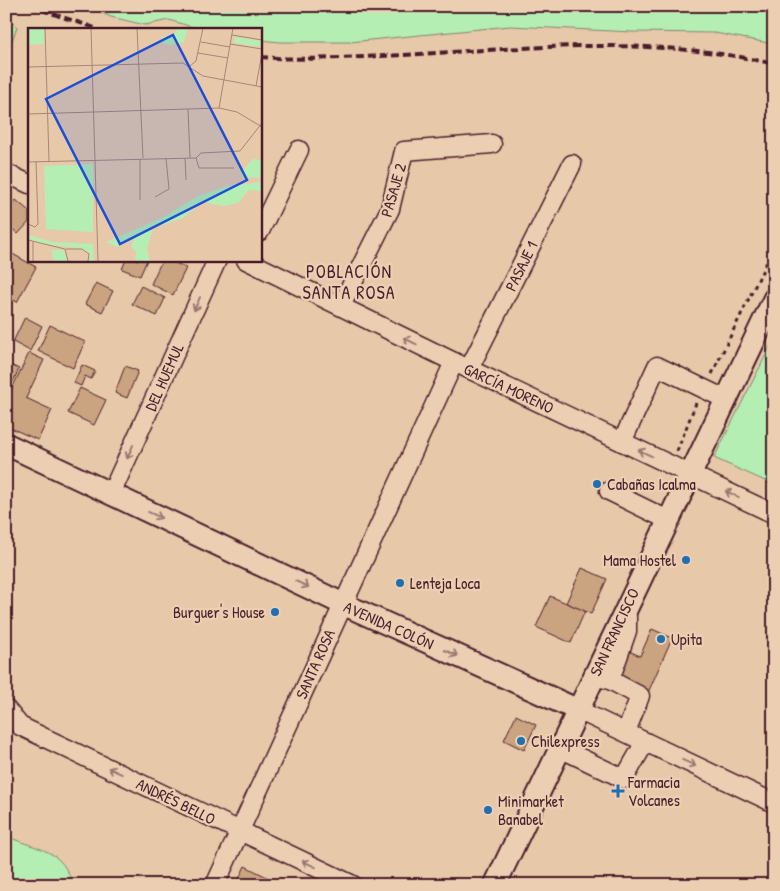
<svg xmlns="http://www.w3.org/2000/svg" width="780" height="891" viewBox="0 0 780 891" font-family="'Patrick Hand',sans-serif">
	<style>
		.green { fill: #b4eeb3; stroke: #7f866f }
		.building { fill: #caa380; stroke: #4a1f2b }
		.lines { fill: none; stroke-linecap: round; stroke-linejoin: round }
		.minor-casing { stroke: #4a1f2b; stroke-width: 21 }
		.major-casing { stroke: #4a1f2b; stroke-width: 25 }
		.path { stroke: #4a1f2b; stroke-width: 3; stroke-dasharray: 4 4; stroke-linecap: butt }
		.minor { stroke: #eccfb3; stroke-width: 18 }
		.major { stroke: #eccfb3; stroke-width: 21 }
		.rail { stroke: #4a1f2b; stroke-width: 4; stroke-dasharray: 8 4; stroke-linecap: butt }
		.oneway { stroke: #9b776f }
		.poi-dot { fill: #1f6fb2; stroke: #eccfb3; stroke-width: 2 }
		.labels { text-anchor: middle; stroke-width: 4.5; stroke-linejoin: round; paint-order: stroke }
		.street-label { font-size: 16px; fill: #4a1f2b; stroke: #eccfb3 }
		.poi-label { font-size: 16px; fill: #4a1f2b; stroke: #eccfb3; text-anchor: start }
		.neighbourhood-label { font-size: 18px; letter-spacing: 1px; fill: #4a1f2b; stroke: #eccfb3 }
		.inset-road { fill: none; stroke: #a88577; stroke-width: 1 }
		.view { fill: #1d4ed8; fill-opacity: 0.15; stroke: #1d4ed8; stroke-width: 2.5 }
		.inset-edge { fill: none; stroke: #4a1f2b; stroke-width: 2.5 }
	</style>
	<rect width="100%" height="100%" fill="#e7c9aa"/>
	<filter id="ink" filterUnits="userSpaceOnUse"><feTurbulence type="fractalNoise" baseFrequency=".02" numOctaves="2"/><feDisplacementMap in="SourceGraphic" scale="10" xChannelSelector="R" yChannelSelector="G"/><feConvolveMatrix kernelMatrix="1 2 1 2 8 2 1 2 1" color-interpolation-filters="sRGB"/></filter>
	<g filter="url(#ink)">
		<!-- green -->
		<g class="green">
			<polygon points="86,6 774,6 774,44 715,33 632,32 510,26 350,42 280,42 260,40 260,29 199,29 169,20 145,25 111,17"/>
			<polygon points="6,17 17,27 8,52 6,52"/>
			<polygon points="774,339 774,485 714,458"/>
			<path d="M6 835C22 845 48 847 60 861 66 867 70 877 74 885H6Z"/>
		</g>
		<!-- building -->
		<g class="building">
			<polygon points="16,200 29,211 29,222 18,234 6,223 6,212"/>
			<polygon points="9,252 36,267 17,302 6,296 6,258"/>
			<polygon points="126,260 147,260 140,276 122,269"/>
			<polygon points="162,260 169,260 186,268 173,295 151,284"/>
			<polygon points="96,283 113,291 102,312 85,304"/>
			<polygon points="141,286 165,298 157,316 132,304"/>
			<polygon points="25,317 42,326 30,351 13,342"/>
			<polygon points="50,325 85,342 73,368 38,351"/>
			<polygon points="29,353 44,360 26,398 52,410 38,440 6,426 6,401"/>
			<polygon points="6,363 19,369 8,392 6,391"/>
			<polygon points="82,365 95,371 91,379 85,376 81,386 74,383"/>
			<polygon points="125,366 138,371 127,398 115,393"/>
			<polygon points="80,388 106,400 94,425 68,413"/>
			<polygon points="582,568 607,579 591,614 566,603"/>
			<polygon points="550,596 585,611 571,643 536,627"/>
			<polygon points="652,629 672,638 647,695 616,681 629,651 640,656"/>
			<polygon points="516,715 536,725 524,750 504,740"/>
			<polygon points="6,757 12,760 6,772"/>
			<polygon points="245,866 283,885 236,885"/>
		</g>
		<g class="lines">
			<!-- minor casing -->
			<g class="minor-casing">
				<g id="minor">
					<polyline points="6,173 29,184"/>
					<polyline points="260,231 299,150"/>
					<polyline points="246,260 454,362 774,514"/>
					<polyline points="341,306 390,209 404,151 492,144"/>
					<polyline points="469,369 572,164"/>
					<polyline points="622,442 657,366 725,399"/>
					<polyline points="609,491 668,520"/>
					<polyline points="111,494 217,260"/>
					<polyline points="593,676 610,680 640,696 626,732"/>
					<polyline points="610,680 627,631 627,616"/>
					<polyline points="6,709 20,726 353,885"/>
					<polyline points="578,710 774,803"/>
					<polyline points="560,748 624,779 645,742"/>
					<polyline points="215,885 454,362"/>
				</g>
			</g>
			<!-- major casing -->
			<g class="major-casing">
				<g id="major">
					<polyline points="6,444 343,604 578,710"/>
					<polyline points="495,885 774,299"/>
				</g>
			</g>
			<!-- path -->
			<g class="path">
				<polyline points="712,374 774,247"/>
				<polyline points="677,451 696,403"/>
			</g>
			<!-- minor -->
			<use href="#minor" class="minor"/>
			<!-- major -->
			<use href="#major" class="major"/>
			<!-- rail -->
			<g class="rail">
				<polyline points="30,6 98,29"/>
				<path d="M260 57C308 61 356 57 404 55 527 48 652 35 774 64"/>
			</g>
		</g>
		<!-- one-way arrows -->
		<defs><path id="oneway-shaft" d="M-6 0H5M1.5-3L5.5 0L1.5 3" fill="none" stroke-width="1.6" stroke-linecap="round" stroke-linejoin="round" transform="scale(1.25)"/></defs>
		<g class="oneway">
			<use href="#oneway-shaft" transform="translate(197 304) rotate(114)"/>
			<use href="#oneway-shaft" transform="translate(410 341) rotate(-154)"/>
			<use href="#oneway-shaft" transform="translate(130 452) rotate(114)"/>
			<use href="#oneway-shaft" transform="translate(645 453) rotate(-155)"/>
			<use href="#oneway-shaft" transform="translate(732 494) rotate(-155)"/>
			<use href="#oneway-shaft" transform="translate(155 515) rotate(25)"/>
			<use href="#oneway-shaft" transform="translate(302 584) rotate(25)"/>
			<use href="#oneway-shaft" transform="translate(451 653) rotate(24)"/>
			<use href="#oneway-shaft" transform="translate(689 763) rotate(25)"/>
			<use href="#oneway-shaft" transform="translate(115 771) rotate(-155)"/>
			<use href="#oneway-shaft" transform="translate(309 864) rotate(-155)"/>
		</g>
	</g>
	<!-- markers -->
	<g class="poi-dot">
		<circle cx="597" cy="484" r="5"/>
		<circle cx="686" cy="560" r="5"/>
		<circle cx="400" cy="583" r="5"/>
		<circle cx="275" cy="612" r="5"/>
		<circle cx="661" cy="639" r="5"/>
		<circle cx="521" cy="741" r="5"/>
		<path d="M615.5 783.5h5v5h5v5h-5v5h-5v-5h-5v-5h5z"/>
		<circle cx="488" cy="810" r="5"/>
	</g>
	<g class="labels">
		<!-- street labels -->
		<g class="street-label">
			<text transform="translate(393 190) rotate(-74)" y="6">PASAJE 2</text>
			<text transform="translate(521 266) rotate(-64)" y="6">PASAJE 1</text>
			<text transform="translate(164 377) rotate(-66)" y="6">DEL HUEMUL</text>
			<text transform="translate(509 388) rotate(25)" y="6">GARCÍA MORENO</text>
			<text transform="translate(389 625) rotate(24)" y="6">AVENIDA COLÓN</text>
			<text transform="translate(614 632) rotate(-65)" y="6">SAN FRANCISCO</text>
			<text transform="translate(315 664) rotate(-66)" y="6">SANTA ROSA</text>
			<text transform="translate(176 801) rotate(26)" y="6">ANDRÉS BELLO</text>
		</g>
		<!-- poi labels -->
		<g class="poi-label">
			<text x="607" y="490">Cabañas Icalma</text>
			<text x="676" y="566" text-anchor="end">Mama Hostel</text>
			<text x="410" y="589">Lenteja Loca</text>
			<text x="265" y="618" text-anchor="end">Burguer's House</text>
			<text x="671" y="645">Upita</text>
			<text x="531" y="747">Chilexpress</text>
			<text x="628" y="788">Farmacia<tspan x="628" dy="18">Volcanes</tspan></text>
			<text x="498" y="807">Minimarket<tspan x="498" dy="18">Banabel</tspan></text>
		</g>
		<!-- neighbourhood labels -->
		<g class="neighbourhood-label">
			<text x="349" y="278">POBLACIÓN<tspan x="349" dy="21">SANTA ROSA</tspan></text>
		</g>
	</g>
	<!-- overview -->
	<g transform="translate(28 28)">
		<rect width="234" height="234" fill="#e7c9aa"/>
		<path d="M0 0H16V16L0 17ZM149 0H160L156 14 141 17 133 14 134 9 146 7ZM206 9 234 13V19L206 15ZM225 131 234 132V150L214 149 213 144ZM65 136V204L18 201 16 138ZM234 154V163L221 162 210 175 195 178 174 174 155 190 125 200 119 221 122 233H107L108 224 103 218 107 209 90 219 78 214 134 190 170 168 199 158ZM0 207 25 214 65 216 66 233H61L62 225 51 220 14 216 0 210ZM24 222H36L39 233H25Z" fill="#b4eeb3"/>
		<path class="inset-road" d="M17 0 21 133M63 0 70 233M109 0 115 130M204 7 234 12M173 14 202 19M202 16 234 21M170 25 200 30M162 38 168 33 175 0M0 39 155 35 175 48 234 59M228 58 234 25M191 80 205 0M160 81 162 130M66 84 191 80 209 84 234 99M0 86 66 84M157 130 158 152M168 130 173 125 212 123 234 95M168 130 171 140H206M112 131V172M0 134 168 130M127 169 141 161 138 130M0 196 7 199 10 196 8 133M0 212 37 221 40 233M5 214V233M38 221H54L61 226 60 233"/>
		<path class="view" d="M145 7 219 152 92 216 18 71Z"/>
		<rect width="234" height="234" class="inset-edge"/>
	</g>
	<!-- margin -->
	<rect width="780" height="891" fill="none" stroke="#eccfb3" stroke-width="25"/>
	<rect x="12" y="12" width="755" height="866" fill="none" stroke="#4a1f2b" stroke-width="2" filter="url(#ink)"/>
</svg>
